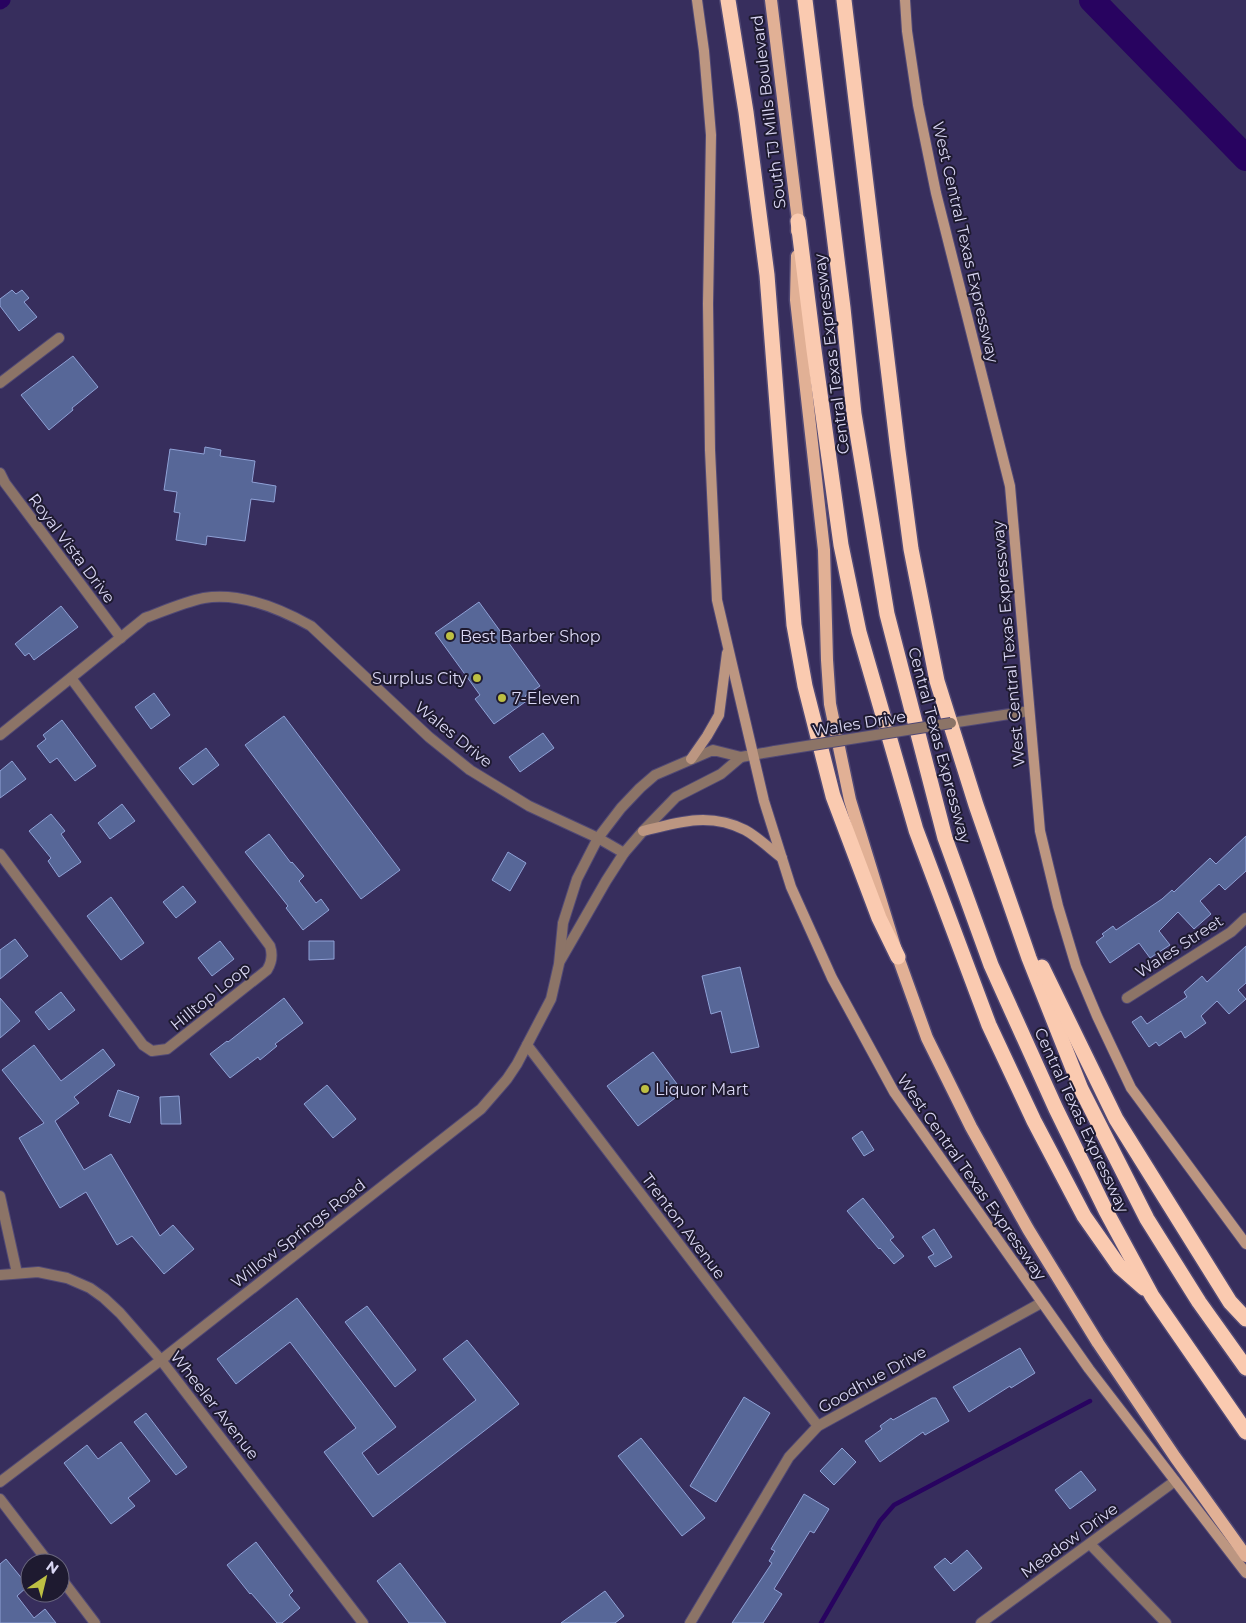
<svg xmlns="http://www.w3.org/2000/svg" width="1246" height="1623" viewBox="0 0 1246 1623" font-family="Montserrat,sans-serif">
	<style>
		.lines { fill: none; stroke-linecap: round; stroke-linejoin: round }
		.stream { stroke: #280360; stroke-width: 4.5 }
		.canal { stroke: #280360; stroke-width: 15 }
		.river { stroke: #280360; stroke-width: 26 }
		.building { fill: #576798; stroke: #8fa1d6 }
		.minor-casing { stroke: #514975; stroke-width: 12 }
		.tertiary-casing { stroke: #514975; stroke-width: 12 }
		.secondary-casing { stroke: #514975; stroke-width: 12 }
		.primary-casing { stroke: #514975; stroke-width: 15 }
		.motorway-casing { stroke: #514975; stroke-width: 18 }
		.minor { stroke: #8c7467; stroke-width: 10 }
		.tertiary { stroke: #8c7467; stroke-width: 10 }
		.secondary { stroke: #bc9681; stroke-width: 10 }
		.primary { stroke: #e1b095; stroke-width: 12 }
		.motorway { stroke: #facab0; stroke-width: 15 }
		.tertiary-bridge-casing { stroke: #514975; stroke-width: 12; stroke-linecap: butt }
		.tertiary-bridge { stroke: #8c7467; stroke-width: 10 }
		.poi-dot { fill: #bdbf43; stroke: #1e1a30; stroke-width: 2 }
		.labels { text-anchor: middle; stroke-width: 4; stroke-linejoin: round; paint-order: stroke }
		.street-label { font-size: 16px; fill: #dad7f4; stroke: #1e1a30 }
		.poi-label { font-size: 16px; fill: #dad7f4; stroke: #1e1a30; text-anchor: start }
	</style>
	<rect width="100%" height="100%" fill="#372e5d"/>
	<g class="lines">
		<!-- stream -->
		<polyline class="stream" points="821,1623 880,1521 894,1505 1090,1401"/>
		<!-- canal -->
		<polyline class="canal" points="0,2 3,0"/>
		<!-- river -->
		<polyline class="river" points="1092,0 1246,158"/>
	</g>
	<!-- building -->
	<g class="building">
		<polygon points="12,290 16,294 22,290 29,298 24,302 37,317 19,331 0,306 0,299"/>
		<polygon points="73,356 98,387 72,408 73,410 49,430 21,395"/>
		<polygon points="205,447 221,450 220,456 255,461 252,482 276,486 274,502 251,499 245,541 207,536 206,545 176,540 180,513 174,512 177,492 164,490 170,449 204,454"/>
		<polygon points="479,602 540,686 525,696 528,700 494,724 475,699 480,695 435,633"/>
		<polygon points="61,606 78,627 34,660 29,653 25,656 15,644"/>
		<polygon points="154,693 170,715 151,729 135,707"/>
		<polygon points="284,716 400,870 361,899 245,745"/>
		<polygon points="62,720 96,766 75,781 57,758 50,763 37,746 46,739 43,735"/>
		<polygon points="543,733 554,748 520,772 509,757"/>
		<polygon points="206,748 219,765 193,785 179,768"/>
		<polygon points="12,761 26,779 0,798 0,771"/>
		<polygon points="122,804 135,821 110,839 98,823"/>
		<polygon points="51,814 65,831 61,834 81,862 59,877 48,861 51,858 29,831"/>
		<polygon points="269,834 291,863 292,862 304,876 299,881 316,903 321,899 329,910 303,930 286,908 288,906 245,852"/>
		<polygon points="1246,836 1246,871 1225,890 1219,884 1200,901 1211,914 1194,929 1178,912 1159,931 1170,945 1150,958 1139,943 1110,963 1096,942 1104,936 1102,934 1113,926 1116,930 1162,899 1172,890 1174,892 1210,858 1216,864"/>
		<polygon points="508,852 526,863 510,891 492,880"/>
		<polygon points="183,886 196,902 176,918 163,902"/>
		<polygon points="111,897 144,943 121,960 87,916"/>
		<polygon points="15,939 28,956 0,979 0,950"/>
		<polygon points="220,941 234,959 212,976 198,958"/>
		<polygon points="309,941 334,941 334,959 309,960"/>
		<polygon points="1246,946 1246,983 1238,990 1246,999 1229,1014 1217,1001 1201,1016 1206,1023 1185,1038 1181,1031 1159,1046 1156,1042 1149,1047 1132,1022 1141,1016 1147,1024 1187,997 1184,992 1202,976 1207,982"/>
		<polygon points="740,967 759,1047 731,1053 721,1011 711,1014 702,976"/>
		<polygon points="61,992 75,1010 49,1030 35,1012"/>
		<polygon points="0,998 20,1021 0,1038"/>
		<polygon points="284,998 303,1023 275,1044 277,1046 260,1060 258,1057 230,1078 210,1054 227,1041 228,1042"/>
		<polygon points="34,1045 61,1081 103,1049 115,1065 74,1097 79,1103 55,1121 84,1170 111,1154 160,1236 173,1225 194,1249 164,1274 132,1236 117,1245 86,1192 60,1208 19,1138 44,1123 2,1070"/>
		<polygon points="653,1052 683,1092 638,1126 607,1086"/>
		<polygon points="327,1085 356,1119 333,1138 304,1104"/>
		<polygon points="118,1090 139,1097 130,1123 109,1116"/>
		<polygon points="179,1096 181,1124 161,1124 160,1097"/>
		<polygon points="862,1131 874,1150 864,1156 852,1138"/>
		<polygon points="863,1198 894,1237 890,1240 904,1256 894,1264 880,1248 879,1249 847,1211"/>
		<polygon points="934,1229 952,1257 935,1267 928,1257 934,1254 922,1237"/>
		<polygon points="297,1298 396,1427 362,1453 378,1475 476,1400 443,1359 467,1340 519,1404 373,1517 324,1452 356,1428 290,1342 236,1384 217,1359"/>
		<polygon points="367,1306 416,1370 395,1387 345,1322"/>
		<polygon points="1020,1348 1035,1373 1011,1388 1010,1386 969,1412 953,1387"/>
		<polygon points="744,1397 770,1413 716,1502 690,1486"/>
		<polygon points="932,1398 936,1398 949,1421 925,1435 923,1432 880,1462 865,1441 882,1429 880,1426 891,1418 893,1420"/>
		<polygon points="146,1413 187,1467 176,1475 134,1422"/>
		<polygon points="641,1438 705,1518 682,1536 618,1456"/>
		<polygon points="121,1442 150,1481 128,1498 135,1506 111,1524 64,1463 87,1445 98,1459"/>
		<polygon points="842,1448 856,1462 834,1485 820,1471"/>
		<polygon points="1081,1471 1096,1490 1070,1509 1055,1490"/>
		<polygon points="804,1494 829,1509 814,1533 810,1531 774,1589 782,1594 763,1623 732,1623 772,1563 769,1561 775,1551 771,1549"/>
		<polygon points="256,1542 293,1591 289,1595 300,1608 282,1623 277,1623 251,1593 250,1594 227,1565"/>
		<polygon points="967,1550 982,1568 954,1591 934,1567 945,1558 951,1564"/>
		<polygon points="6,1559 28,1586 17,1596 34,1618 45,1609 56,1623 0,1623 0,1564"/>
		<polygon points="400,1563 446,1623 409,1623 377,1581"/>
		<polygon points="605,1591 624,1616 615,1623 561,1623"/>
	</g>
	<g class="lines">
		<!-- minor casing -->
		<g class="minor-casing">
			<g id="minor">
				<polyline points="0,383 59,338"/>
				<polyline points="0,473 5,483 121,638"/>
				<path d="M0 735 145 618C164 611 184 602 204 598 241 592 279 608 311 626L429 737 470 770 529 806 598 838 624 853"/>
				<path d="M0 854 143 1045 152 1051 167 1049 267 970C272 962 273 955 270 946L71 678"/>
				<polyline points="1127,998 1231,932 1246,918"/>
				<polyline points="527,1045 818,1426"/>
				<polyline points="0,1196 17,1273"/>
				<polyline points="0,1275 38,1272 67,1278 90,1288 104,1298 120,1313 161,1360 363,1623"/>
				<polyline points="0,1499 49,1563"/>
				<polyline points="1090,1544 1166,1623"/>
				<polyline points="60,1577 95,1623"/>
				<polyline points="690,1623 789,1457 818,1426 1041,1303"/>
				<polyline points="981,1623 1175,1481"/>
			</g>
		</g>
		<!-- tertiary casing -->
		<g class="tertiary-casing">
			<g id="tertiary">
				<polyline points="951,723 1029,711"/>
				<polyline points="560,961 606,881 624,853 643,831 676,797 721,774 741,757"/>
				<polyline points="0,1482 161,1360 481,1109 507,1079 517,1064 551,999 559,964 563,923 577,879 598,838 621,808 640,788 655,775 713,750 741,757 775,751"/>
			</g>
		</g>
		<!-- secondary casing -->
		<g class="secondary-casing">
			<g id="secondary">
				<polyline points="697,0 704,51 711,135 708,304 710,450 717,600 764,801 791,887 832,978 894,1092 1089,1369 1246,1573"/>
				<polyline points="905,0 907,31 918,105 936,193 1010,486 1040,831 1058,906 1076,966 1097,1016 1131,1088 1246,1244"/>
				<polyline points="691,759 707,736 719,715 727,653"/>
				<path d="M643 831C678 822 710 812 745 830 758 837 770 849 782 858"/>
			</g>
		</g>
		<!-- primary casing -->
		<g class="primary-casing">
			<g id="primary">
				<polyline points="771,0 798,221 797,231"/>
				<polyline points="797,256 796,300 824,550 827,660 830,704 850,800 898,957 927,1038 971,1127 1028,1229 1098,1343 1175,1457 1246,1556"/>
			</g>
		</g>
		<!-- motorway casing -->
		<g class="motorway-casing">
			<g id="motorway">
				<polyline points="728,0 746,112 767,275 794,625 805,686 833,796 879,918 898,957"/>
				<polyline points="805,0 843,308 854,414 887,614 945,838 991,965 1056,1109 1106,1211 1152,1296 1246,1432"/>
				<polyline points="844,0 898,451 911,549 937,681 976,805 1029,958 1081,1089 1147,1219 1199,1302 1246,1368"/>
				<polyline points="798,221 814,350 841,545 859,632 916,830 989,1025 1034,1121 1084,1216 1119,1266 1144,1288"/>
				<polyline points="1042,967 1116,1119 1230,1302 1246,1319"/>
			</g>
		</g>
		<!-- minor -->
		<use href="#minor" class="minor"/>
		<!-- tertiary -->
		<use href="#tertiary" class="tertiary"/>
		<!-- secondary -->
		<use href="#secondary" class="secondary"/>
		<!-- primary -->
		<use href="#primary" class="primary"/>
		<!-- motorway -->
		<use href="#motorway" class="motorway"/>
		<!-- tertiary-bridge casing -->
		<g class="tertiary-bridge-casing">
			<polyline id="tertiary-bridge" points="775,751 951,723"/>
		</g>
		<!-- tertiary-bridge -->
		<use href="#tertiary-bridge" class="tertiary-bridge"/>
	</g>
	<!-- markers -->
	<g class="poi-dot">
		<circle cx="450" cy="636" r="5"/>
		<circle cx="477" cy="678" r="5"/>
		<circle cx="502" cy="698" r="5"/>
		<circle cx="645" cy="1089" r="5"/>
	</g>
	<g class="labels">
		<!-- street labels -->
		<g class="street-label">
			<text transform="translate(768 112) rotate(-97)" y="6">South TJ Mills Boulevard</text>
			<text transform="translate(966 242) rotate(77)" y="6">West Central Texas Expressway</text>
			<text transform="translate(831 354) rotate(-97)" y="6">Central Texas Expressway</text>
			<text transform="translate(72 548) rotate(53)" y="6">Royal Vista Drive</text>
			<text transform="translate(1008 644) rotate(-95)" y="6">West Central Texas Expressway</text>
			<text transform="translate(859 723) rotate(-9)" y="6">Wales Drive</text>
			<text transform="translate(454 734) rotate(39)" y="6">Wales Drive</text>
			<text transform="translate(940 745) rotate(75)" y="6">Central Texas Expressway</text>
			<text transform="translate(1179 946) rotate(-33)" y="6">Wales Street</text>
			<text transform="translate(210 996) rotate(-39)" y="6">Hilltop Loop</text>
			<text transform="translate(1082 1120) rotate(65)" y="6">Central Texas Expressway</text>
			<text transform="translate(972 1177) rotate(55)" y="6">West Central Texas Expressway</text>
			<text transform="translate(684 1226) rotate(53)" y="6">Trenton Avenue</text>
			<text transform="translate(298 1233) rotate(-38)" y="6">Willow Springs Road</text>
			<text transform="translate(872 1379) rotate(-29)" y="6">Goodhue Drive</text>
			<text transform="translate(215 1405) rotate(52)" y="6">Wheeler Avenue</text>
			<text transform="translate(1069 1540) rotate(-36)" y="6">Meadow Drive</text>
		</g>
		<!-- poi labels -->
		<g class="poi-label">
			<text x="460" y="642">Best Barber Shop</text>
			<text x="467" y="684" text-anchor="end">Surplus City</text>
			<text x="512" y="704">7-Eleven</text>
			<text x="655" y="1095">Liquor Mart</text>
		</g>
	</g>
	<!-- north arrow -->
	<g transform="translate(45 1578) rotate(35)"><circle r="24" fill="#1e1a30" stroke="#69667e"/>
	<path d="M0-4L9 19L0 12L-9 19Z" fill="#bdbf43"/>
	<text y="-8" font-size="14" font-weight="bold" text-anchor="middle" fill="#dad7f4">N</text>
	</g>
</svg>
